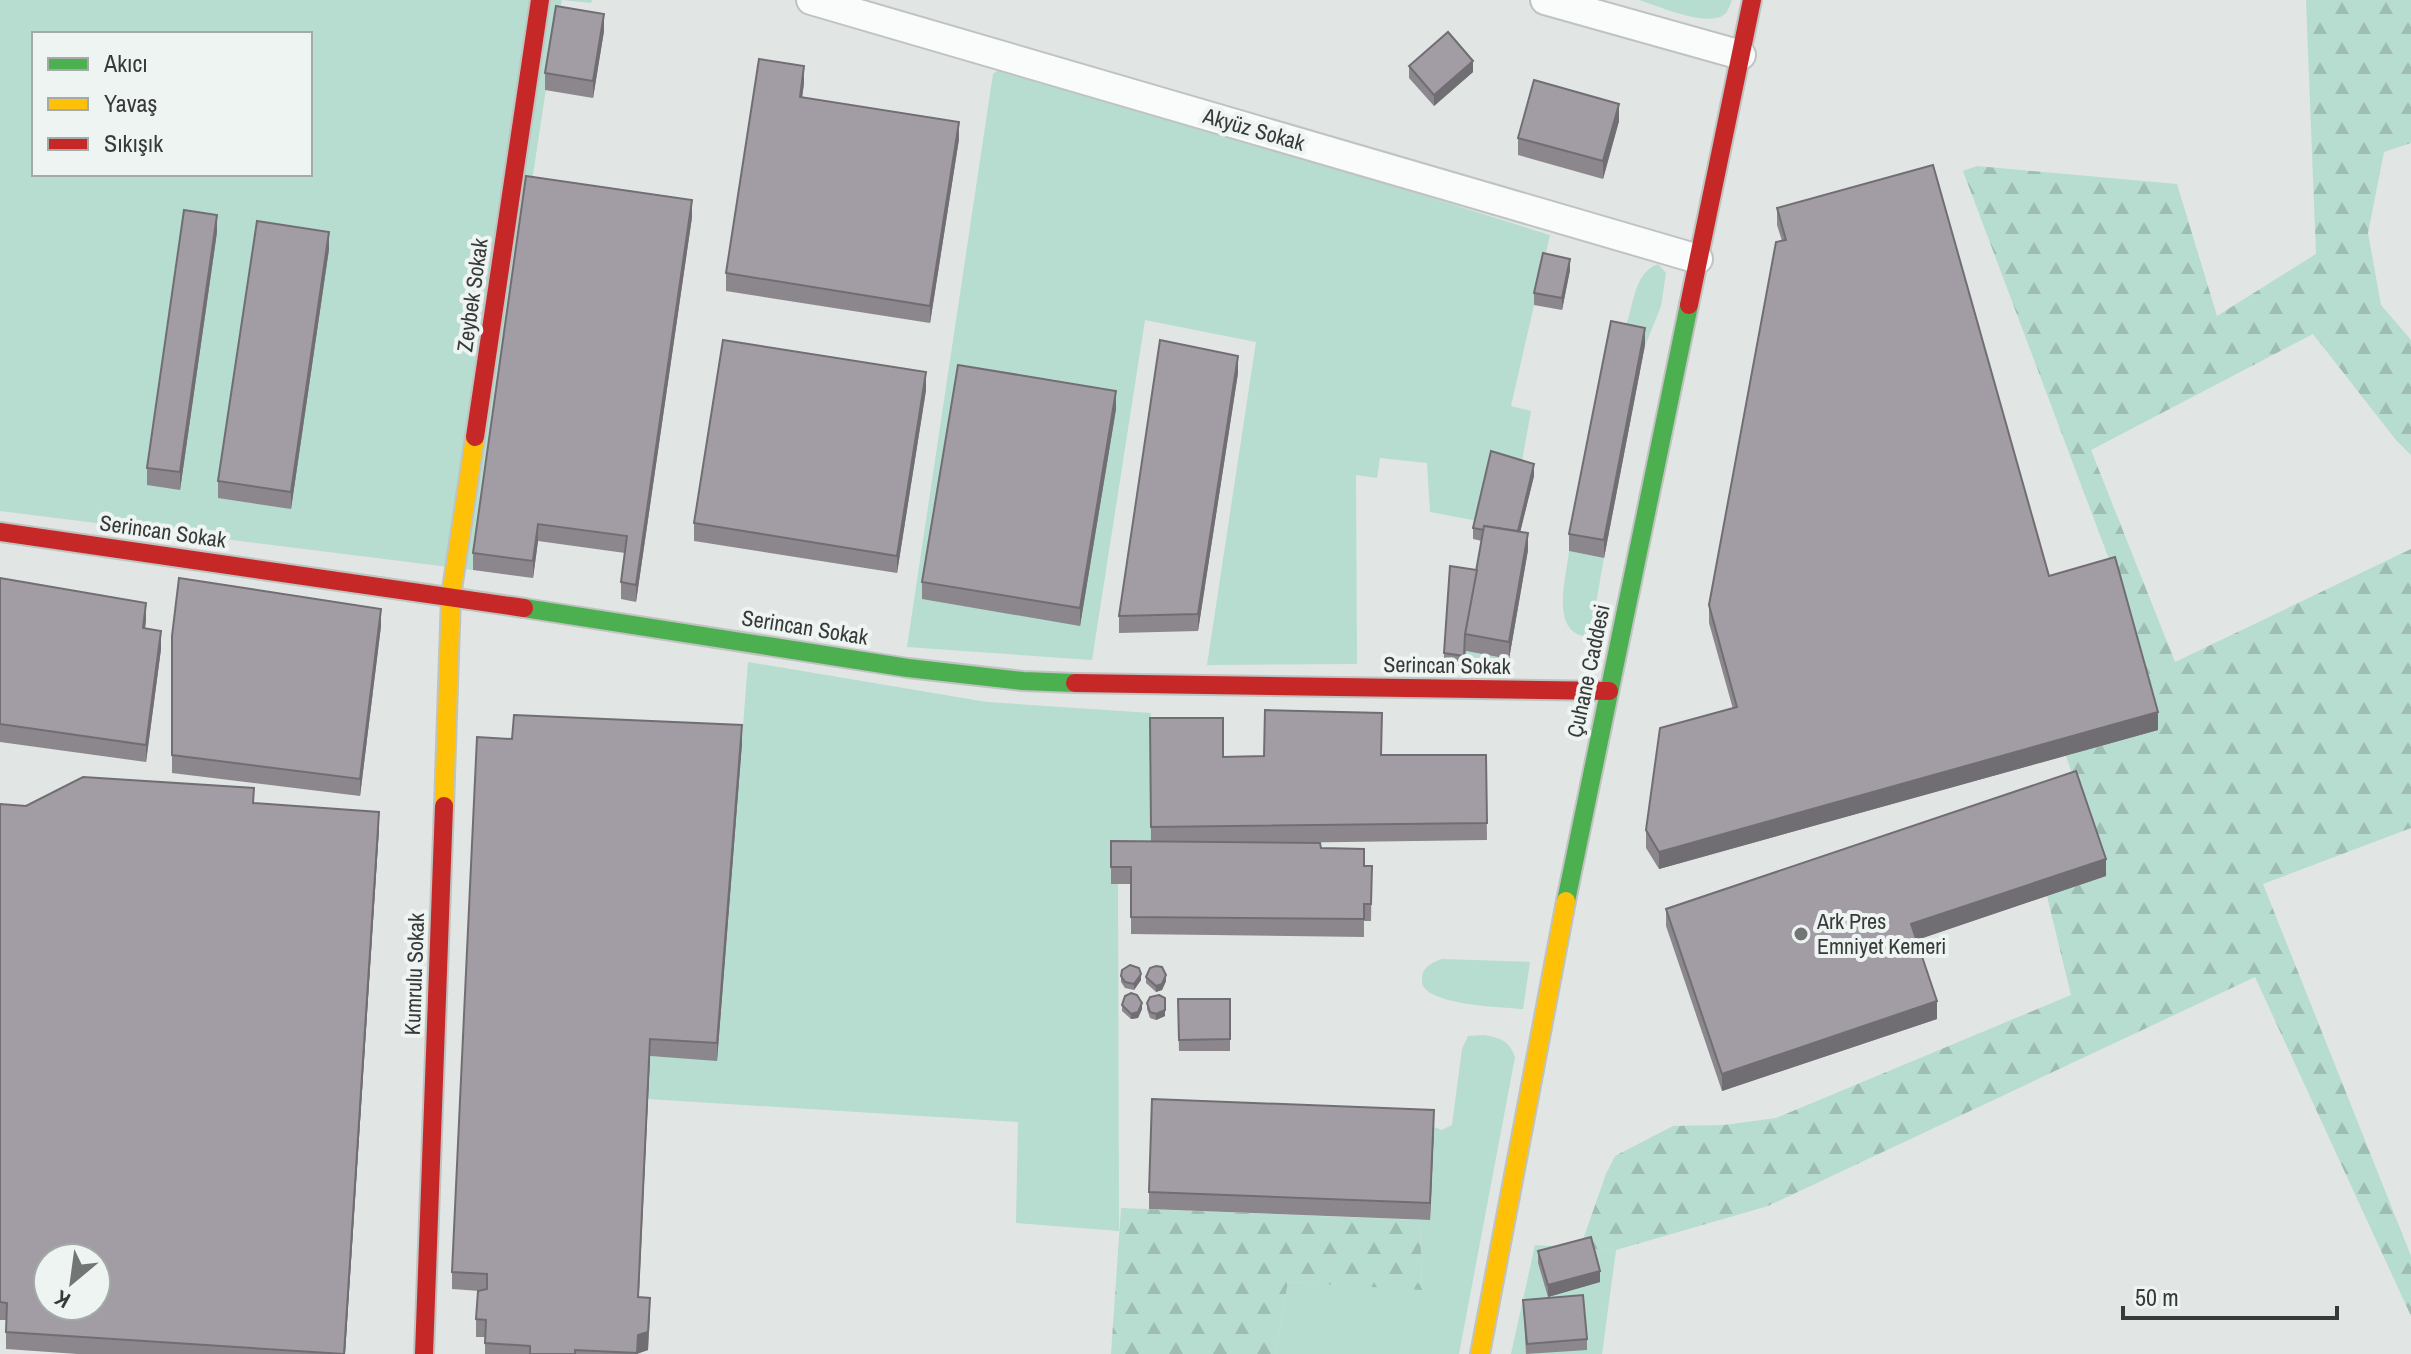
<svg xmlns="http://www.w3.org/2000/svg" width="2411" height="1354" viewBox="0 0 2411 1354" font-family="'Archivo Narrow',sans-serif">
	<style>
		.grass { fill: #b7dcd0; fill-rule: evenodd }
		.forest { fill: url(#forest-firs) }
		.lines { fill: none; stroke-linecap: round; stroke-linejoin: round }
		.street-casing { stroke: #bfc3c1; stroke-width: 32 }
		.fast-casing { stroke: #bfc3c1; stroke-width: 22 }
		.slow-casing { stroke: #bfc3c1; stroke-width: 22 }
		.jam-casing { stroke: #bfc3c1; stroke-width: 22 }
		.street { stroke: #fafbfb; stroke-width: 28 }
		.fast { stroke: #4caf50; stroke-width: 18 }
		.slow { stroke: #ffc107; stroke-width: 18 }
		.jam { stroke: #c62828; stroke-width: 18 }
		.wall { fill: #8b878d }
		.shaded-wall { fill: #716e73 }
		.building { fill: #a29da4; stroke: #716e73; stroke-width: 2; fill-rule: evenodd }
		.poi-dot { fill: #727674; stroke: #edf4f1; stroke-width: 3 }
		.labels { text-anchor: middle; stroke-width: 8; stroke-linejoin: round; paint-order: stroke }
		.street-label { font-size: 22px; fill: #373a39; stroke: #edf4f1 }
		.poi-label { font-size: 22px; fill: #373a39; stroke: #edf4f1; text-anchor: start }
	</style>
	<defs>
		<pattern id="forest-firs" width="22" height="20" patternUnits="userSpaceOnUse" patternTransform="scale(2)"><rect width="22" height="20" fill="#b7dcd0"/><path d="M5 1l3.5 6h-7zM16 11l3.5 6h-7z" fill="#9ebeb3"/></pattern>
	</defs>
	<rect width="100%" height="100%" fill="#e1e5e3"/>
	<!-- grass -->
	<g class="grass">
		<path d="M0 0H592L591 3 562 0 556 23 473 570 0 511ZM34 34H310V174H34Z"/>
		<path d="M1639 0H1732C1729 7 1728 13 1722 16 1704 26 1658 6 1639 0Z"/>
		<polygon points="1001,68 1022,70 1550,235 1511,406 1531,411 1520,472 1478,521 1430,512 1427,463 1380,458 1377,478 1356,475 1357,664 1207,665 1256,342 1145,320 1092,660 907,647 993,74"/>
		<path d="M1658 264 1666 273 1661 306 1645 346 1625 328C1634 307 1633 273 1658 264Z"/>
		<path d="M1569 551 1604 558 1590 637C1549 635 1566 580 1569 551Z"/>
		<path d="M1465 651 1509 659C1489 678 1467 674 1444 665L1463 668Z"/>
		<polygon points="748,662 987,702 1151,713 1151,844 1111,884 1118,884 1119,1231 1016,1223 1018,1122 648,1099 650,1056 717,1060"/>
		<path d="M1442 959 1530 962 1523 1009C1503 1007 1420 1005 1422 980 1422 967 1431 963 1442 959Z"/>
		<path d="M1484 1035C1500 1038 1509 1040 1515 1057L1459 1354H1275L1288 1282 1422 1289 1420 1220H1430L1434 1127 1442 1130 1452 1125 1462 1049 1468 1036Z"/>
		<polygon points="1535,1245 1616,1250 1602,1354 1511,1354"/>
	</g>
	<!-- forest -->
	<g class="forest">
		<polygon points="2306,0 2411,0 2411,143 2384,152 2368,233 2381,305 2411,340 2411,455 2396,440 2313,334 2091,450 2175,662 2411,549 2411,828 2263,884 2411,1256 2411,1316 2255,977 1768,1206 1616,1250 1580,1248 1606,1174 1615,1156 1673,1126 1724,1125 1776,1118 2071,995 2047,896 2106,875 2066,756 2158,729 2115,575 1963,171 1977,166 2177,184 2217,316 2316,254"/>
		<polygon points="1121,1208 1420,1220 1422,1290 1288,1282 1275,1354 1111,1354"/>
	</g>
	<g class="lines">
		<!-- street casing -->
		<g class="street-casing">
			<g id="street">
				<polyline points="811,0 1698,259"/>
				<polyline points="1545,0 1741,55"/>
			</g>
		</g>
		<!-- fast casing -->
		<g class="fast-casing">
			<g id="fast">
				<polyline points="524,608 908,668 1023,681 1075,683"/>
				<polyline points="1566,901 1689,305"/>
			</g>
		</g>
		<!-- slow casing -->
		<g class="slow-casing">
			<g id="slow">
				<polyline points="444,806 451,596 475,437"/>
				<polyline points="1480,1354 1566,901"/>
			</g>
		</g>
		<!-- jam casing -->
		<g class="jam-casing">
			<g id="jam">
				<polyline points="1689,305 1752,0"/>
				<polyline points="475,437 540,0"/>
				<polyline points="0,532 524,608"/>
				<polyline points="1075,683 1609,691"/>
				<polyline points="424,1354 444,806"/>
			</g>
		</g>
		<!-- street -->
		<use href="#street" class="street"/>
		<!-- fast -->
		<use href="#fast" class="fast"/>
		<!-- slow -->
		<use href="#slow" class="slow"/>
		<!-- jam -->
		<use href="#jam" class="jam"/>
	</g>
	<!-- wall -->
	<g class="wall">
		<polygon points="604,31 593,98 545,90 545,73"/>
		<polygon points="1409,66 1473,72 1434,106 1409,78"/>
		<polygon points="804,83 802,97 959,139 930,323 726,291 726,273"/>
		<polygon points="1619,121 1603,179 1518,155 1518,138"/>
		<polygon points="1777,208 2049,576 2158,730 1659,869 1646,848 1646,830 1733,709 1709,623 1709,605 1782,241 1777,225"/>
		<polygon points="692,217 636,602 621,599 621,582 625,553 538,541 533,578 473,570 473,553"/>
		<polygon points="217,232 180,490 147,485 147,468"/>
		<polygon points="329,249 291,509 218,498 218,481"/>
		<polygon points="1570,270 1562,310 1534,305 1534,293"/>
		<polygon points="1645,345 1604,558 1569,551 1569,534"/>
		<polygon points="1238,373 1198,631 1119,633 1119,616"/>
		<polygon points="926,390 897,573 694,541 694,523"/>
		<polygon points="1116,409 1080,626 922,599 922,582"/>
		<polygon points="1534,476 1520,532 1528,550 1509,659 1466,651 1464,668 1444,665 1444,653 1477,570 1482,541 1473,539 1473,528"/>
		<polygon points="0,578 146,620 145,628 161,649 146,762 0,742"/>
		<polygon points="381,626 360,796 172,773 172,636"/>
		<polygon points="1150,718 1223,757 1486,755 1487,840 1273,843 1321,848 1364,866 1372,866 1371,921 1364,921 1364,937 1131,934 1131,884 1111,884 1111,841 1151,841"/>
		<polygon points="512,739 742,743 717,1061 650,1056 638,1297 650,1315 648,1350 638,1353 638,1354 485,1354 485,1337 476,1337 476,1319 480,1291 452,1289 452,1272"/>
		<polygon points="254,803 379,829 345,1354 78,1354 6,1349 6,1320 0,1320 0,804 26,806"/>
		<polygon points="2106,876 1916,940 1937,1019 1722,1091 1666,926 1666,909"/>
		<polygon points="1121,976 1141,980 1134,990 1125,988 1121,982"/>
		<polygon points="1146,977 1166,981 1162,990 1156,992 1146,983"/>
		<polygon points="1178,999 1230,999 1230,1051 1179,1051"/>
		<polygon points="1147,1003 1165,1016 1156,1020 1150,1018 1147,1009"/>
		<polygon points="1122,1005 1142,1009 1138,1018 1131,1019 1122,1011"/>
		<polygon points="1434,1127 1430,1220 1149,1209 1149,1192"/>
		<polygon points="1538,1251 1600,1282 1548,1297 1538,1263"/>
		<polygon points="1523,1300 1587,1339 1587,1350 1526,1354"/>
	</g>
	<!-- shaded-wall -->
	<g class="shaded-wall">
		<polygon points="604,14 604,31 593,98 593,81"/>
		<polygon points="1473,61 1473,72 1434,106 1434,95"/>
		<polygon points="804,66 804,83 800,114 800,97"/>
		<polygon points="1619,104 1619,121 1603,179 1603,161"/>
		<polygon points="959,122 959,139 930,323 930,306"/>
		<polygon points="692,200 692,217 636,602 636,585"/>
		<polygon points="217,215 217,232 180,490 180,472"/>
		<polygon points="329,232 329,249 291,509 291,492"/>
		<polygon points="1570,259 1570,270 1562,310 1562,298"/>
		<polygon points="1645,328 1645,345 1604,558 1604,540"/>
		<polygon points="1238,356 1238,373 1198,631 1198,614"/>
		<polygon points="926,372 926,390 897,573 897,556"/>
		<polygon points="1116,391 1116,409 1080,626 1080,608"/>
		<polygon points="1534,464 1534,476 1516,549 1516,537"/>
		<polygon points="538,524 538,541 533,578 533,561"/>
		<polygon points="1528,533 1528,550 1509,659 1509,642"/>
		<polygon points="146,603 146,620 143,645 143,628"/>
		<polygon points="381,609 381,626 360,796 360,779"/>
		<polygon points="161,631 161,649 146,762 146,745"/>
		<polygon points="2158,712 2158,730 1659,869 1659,852"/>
		<polygon points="742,725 742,743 717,1061 717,1043"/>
		<polygon points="379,812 379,829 345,1354 344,1354"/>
		<polygon points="2106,859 2106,876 1911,942 1911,924"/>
		<polygon points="1141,974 1141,980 1134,990 1134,984"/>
		<polygon points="1166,975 1166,981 1162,990 1156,992 1156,986"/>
		<polygon points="1937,1001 1937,1019 1722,1091 1722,1074"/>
		<polygon points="1142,1003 1142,1009 1138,1018 1131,1019 1131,1014"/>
		<polygon points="1165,1010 1165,1016 1156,1020 1156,1014"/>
		<polygon points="650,1039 650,1056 638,1314 638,1297"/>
		<polygon points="1434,1110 1434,1127 1430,1220 1430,1203"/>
		<polygon points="1600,1271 1600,1282 1548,1297 1548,1285"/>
		<polygon points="650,1298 648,1350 637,1354 638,1335"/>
	</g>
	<!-- building -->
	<g class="building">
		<polygon points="556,6 604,14 593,81 545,73"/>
		<polygon points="1448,32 1473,61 1434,95 1409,66"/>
		<polygon points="759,59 804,66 800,97 959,122 930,306 726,273"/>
		<polygon points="1534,80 1619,104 1603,161 1518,138"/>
		<polygon points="1933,165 2049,576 2115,557 2158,712 1659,852 1646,830 1660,728 1737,707 1709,605 1776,242 1786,240 1777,208"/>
		<polygon points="526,176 692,200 636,585 621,582 627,536 538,524 533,561 473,553"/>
		<polygon points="184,210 217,215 180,472 147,468"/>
		<polygon points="257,221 329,232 291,492 218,481"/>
		<polygon points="1543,253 1570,259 1562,298 1534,293"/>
		<polygon points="1611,321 1645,328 1604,540 1569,534"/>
		<polygon points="723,340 926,372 897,556 694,523"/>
		<polygon points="1160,340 1238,356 1198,614 1119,616"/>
		<polygon points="958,365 1116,391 1080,608 922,582"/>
		<polygon points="1491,451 1534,464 1518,531 1484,526 1484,530 1473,528"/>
		<polygon points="1484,526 1528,533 1509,642 1465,634"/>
		<polygon points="1450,566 1477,570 1465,634 1464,656 1444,653"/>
		<polygon points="0,578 146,603 143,628 161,631 146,745 0,724"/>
		<polygon points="179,578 381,609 360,779 172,755 172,636"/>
		<polygon points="1265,710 1382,713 1381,755 1486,755 1487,823 1151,827 1150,718 1223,718 1223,757 1264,756"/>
		<polygon points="514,715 742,725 717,1043 650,1039 638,1297 650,1298 648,1332 638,1335 637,1353 575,1350 575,1354 530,1354 530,1346 485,1343 486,1320 476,1319 478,1291 487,1289 487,1274 452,1272 477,737 512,739"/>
		<polygon points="2076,771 2106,859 1911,924 1937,1001 1722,1074 1666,909"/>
		<path d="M83 777 254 788 253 803 379 812 344 1354 6 1332 7 1303 0 1302V804L26 806ZM48 1258H96V1306H48Z"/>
		<polygon points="1111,841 1320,843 1321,848 1364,849 1364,866 1372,866 1371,904 1364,904 1364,919 1131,917 1131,867 1111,867"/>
		<polygon points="1130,965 1139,968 1141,974 1134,984 1125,982 1121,976 1122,970"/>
		<polygon points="1156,966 1162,967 1166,975 1162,984 1156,986 1146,977 1150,968"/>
		<polygon points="1131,993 1137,995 1142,1003 1138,1012 1131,1014 1122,1005 1125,996"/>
		<polygon points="1159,995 1165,998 1165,1010 1156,1014 1150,1012 1147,1003 1150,997"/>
		<polygon points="1178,999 1230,999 1230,1039 1179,1040"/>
		<polygon points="1152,1099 1434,1110 1430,1203 1149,1192"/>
		<polygon points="1591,1237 1600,1271 1548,1285 1538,1251"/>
		<polygon points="1583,1295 1587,1339 1527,1344 1523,1300"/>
	</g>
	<!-- markers -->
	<circle class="poi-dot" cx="1801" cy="934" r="8"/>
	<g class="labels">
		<!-- street labels -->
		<g class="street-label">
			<text transform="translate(1254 129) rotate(16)" y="8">Akyüz Sokak</text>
			<text transform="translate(472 295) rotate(-82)" y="8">Zeybek Sokak</text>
			<text transform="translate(163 531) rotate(8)" y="8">Serincan Sokak</text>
			<text transform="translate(805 627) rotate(9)" y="8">Serincan Sokak</text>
			<text transform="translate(1447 665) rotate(1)" y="8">Serincan Sokak</text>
			<text transform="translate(1588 671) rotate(-78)" y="8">Çuhane Caddesi</text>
			<text transform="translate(414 974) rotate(-88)" y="8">Kumrulu Sokak</text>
		</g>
		<!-- poi labels -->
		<g class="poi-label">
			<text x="1817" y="929">Ark Pres<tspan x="1817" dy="25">Emniyet Kemeri</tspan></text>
		</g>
	</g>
	<!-- legend -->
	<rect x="32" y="32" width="280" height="144" fill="#edf4f1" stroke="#a4aaa7" stroke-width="2"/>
	<rect x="48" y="58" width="40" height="12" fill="#4caf50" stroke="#a4aaa7" stroke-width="2"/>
	<text x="104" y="72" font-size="24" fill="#373a39">Akıcı</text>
	<rect x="48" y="98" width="40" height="12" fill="#ffc107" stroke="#a4aaa7" stroke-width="2"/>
	<text x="104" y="112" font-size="24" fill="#373a39">Yavaş</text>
	<rect x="48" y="138" width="40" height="12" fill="#c62828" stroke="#a4aaa7" stroke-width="2"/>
	<text x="104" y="152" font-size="24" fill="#373a39">Sıkışık</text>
	<!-- north arrow -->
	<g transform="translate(72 1282) rotate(209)"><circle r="38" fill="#edf4f1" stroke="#a4aaa7" stroke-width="2"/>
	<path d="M0-6L14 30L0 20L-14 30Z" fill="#727674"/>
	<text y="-12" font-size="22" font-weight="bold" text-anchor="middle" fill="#373a39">K</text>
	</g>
	<!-- scale -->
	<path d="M2123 1306v12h214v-12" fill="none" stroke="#373a39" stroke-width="4"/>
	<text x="2135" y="1306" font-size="24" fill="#373a39" stroke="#edf4f1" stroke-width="6" paint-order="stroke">50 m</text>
</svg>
